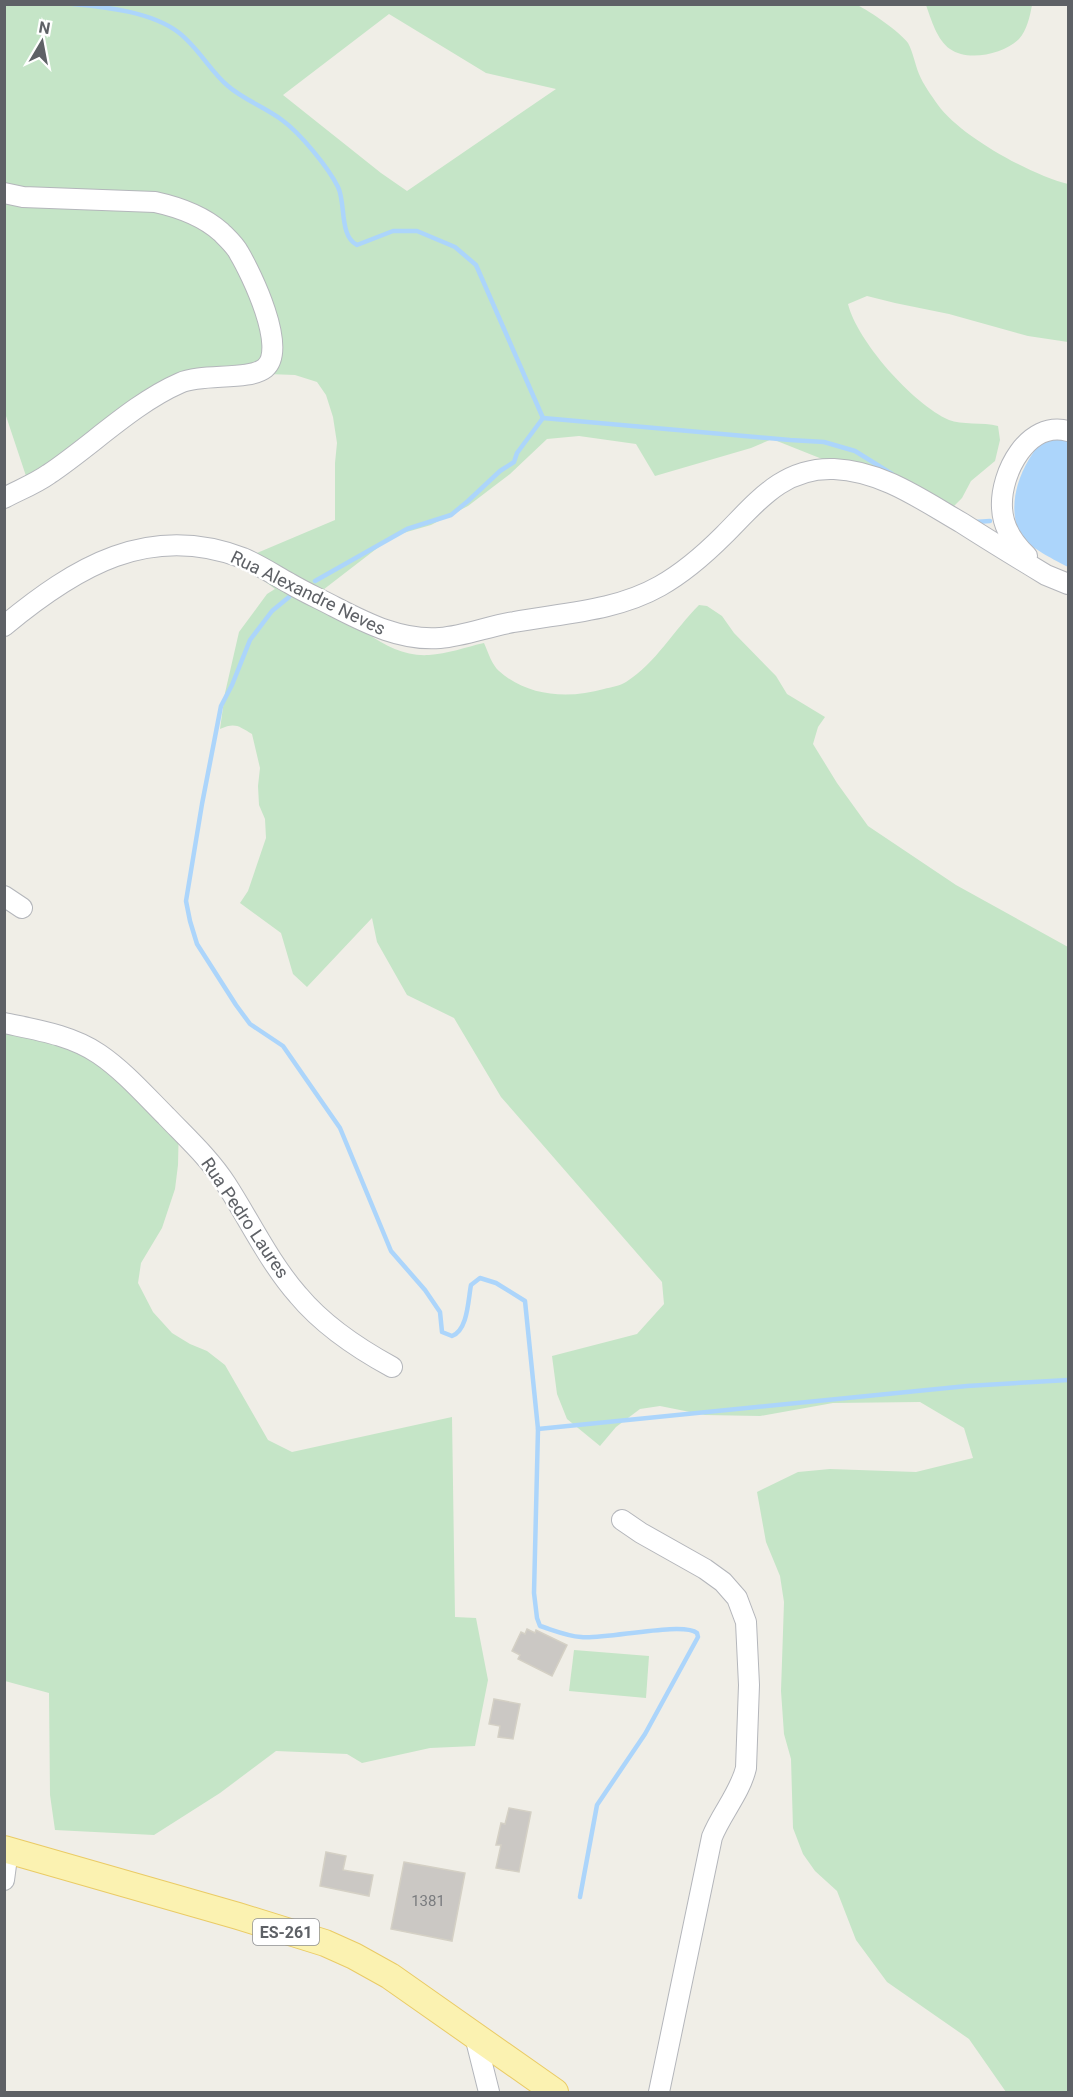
<svg xmlns="http://www.w3.org/2000/svg" width="1073" height="2097" viewBox="0 0 1073 2097" font-family="Roboto,sans-serif">
	<style>
		.green { fill: #c5e5c7; fill-rule: evenodd }
		.water { fill: #acd5fb }
		.lines { fill: none; stroke-linecap: round; stroke-linejoin: round }
		.stream { stroke: #acd5fb; stroke-width: 4.5 }
		.building { fill: #cbc8c4; stroke: #d4d0c5; stroke-width: 1.5 }
		.minor-casing { stroke: #b4b6bb; stroke-width: 22 }
		.major-casing { stroke: #eacb65; stroke-width: 28 }
		.minor { stroke: #fff; stroke-width: 20 }
		.major { stroke: #fbf2b1; stroke-width: 26 }
		.labels { text-anchor: middle; stroke-width: 5; stroke-linejoin: round; paint-order: stroke }
		.number-label { font-size: 15px; fill: #797b7e }
		.shield { fill: #fff; stroke: #8e9094; stroke-width: 1.5 }
		.shield-label { font-size: 16px; font-weight: bold; fill: #5e6166 }
		.street-label { font-size: 18px; fill: #5e6166; stroke: #fff }
	</style>
	<rect width="100%" height="100%" fill="#f0eee7"/>
	<!-- green -->
	<g class="green">
		<path d="M4 5H857C870 11 900 32 908 43 913 52 915 64 919 74 923 84 931 95 938 105 960 136 1031 175 1068 184V342L1028 336 949 314 895 303 867 296 848 304C857 341 913 404 949 420 961 425 983 422 998 426L1000 440 995 461 971 481 962 498 950 510 772 439 751 448 655 476 636 444 579 436 547 439 510 474 468 506 431 525 393 536 319 593C350 619 386 658 429 655 447 654 466 647 484 643 488 652 492 665 499 671 528 697 569 699 604 689 611 687 620 686 626 682 656 663 674 630 699 605L707 606 722 616 734 633 776 676 787 694 825 717 818 727 813 744 837 783 868 826 956 885 1068 947V2092H1006L969 2039 887 1982 856 1940 837 1891 815 1871 803 1854 793 1828 791 1759 784 1734 781 1691 784 1602 780 1576 766 1542 757 1492 798 1472 830 1469 916 1472 973 1458 964 1428 920 1402 833 1403 760 1416 705 1415 660 1406 640 1409 616 1427 600 1446 567 1419 557 1394 552 1356 637 1334 664 1304 662 1282 501 1097 454 1018 407 995 377 942 372 918 307 987 293 974 281 933 240 903 248 891 266 838 265 819 259 805 258 786 260 768 252 734C239 726 235 722 220 729L225 693 239 632 267 594 275 589 238 561 335 520V463L337 443 333 417 326 395 317 382 295 375 242 373 191 385 28 482 4 410ZM389 14 486 73 556 89 407 191 381 173 283 95Z"/>
		<path d="M926 5V4L1032 5C1030 16 1027 30 1019 39 1004 54 968 62 950 49 937 40 931 19 926 5Z"/>
		<polygon points="4,1017 60,1028 109,1049 164,1100 179,1121 178,1165 175,1189 162,1228 141,1263 138,1283 153,1312 172,1333 190,1344 207,1351 225,1365 268,1440 292,1452 452,1417 455,1617 476,1618 488,1680 475,1746 430,1748 362,1763 347,1754 276,1751 220,1793 154,1835 55,1830 50,1795 49,1693 5,1681"/>
		<polygon points="574,1650 649,1656 646,1698 569,1691"/>
	</g>
	<!-- water -->
	<path class="water" d="M1068 439V567C1059 563 1025 544 1021 537 1005 504 1020 467 1042 441Z"/>
	<g class="lines">
		<!-- stream -->
		<g class="stream">
			<path d="M73 4C107 7 151 12 178 32 198 47 210 71 228 86 244 100 265 107 282 120 300 133 328 167 338 187 346 203 339 236 357 245L393 231H417L455 247 476 265 543 418"/>
			<polyline points="543,418 790,440 824,442 855,451 892,474"/>
			<polyline points="975,522 990,521"/>
			<polyline points="315,581 407,529 451,515 468,501 500,471 514,462 517,453 543,418"/>
			<path d="M289 597 272 611 250 640 232 685 221 706 202 804 186 901 190 921 197 944 236 1005 250 1024 283 1046 340 1128 391 1251 425 1290 440 1312 442 1332 452 1336C468 1330 468 1300 471 1285L480 1278 496 1283 525 1301 538 1429 534 1593 537 1618 540 1626C553 1630 567 1636 581 1637 604 1640 683 1621 697 1633L698 1637 645 1734 597 1805 580 1897"/>
			<polyline points="538,1429 967,1386 1068,1380"/>
		</g>
	</g>
	<!-- building -->
	<g class="building">
		<polygon points="527,1629 535,1633 536,1630 567,1645 552,1676 518,1659 520,1655 512,1651 521,1632 525,1634"/>
		<polygon points="494,1699 520,1704 513,1739 498,1737 500,1726 489,1724"/>
		<polygon points="509,1808 531,1812 519,1872 496,1868 501,1845 496,1845 501,1823 505,1824"/>
		<polygon points="326,1852 346,1856 343,1870 373,1875 369,1896 320,1886"/>
		<polygon points="404,1862 465,1873 452,1941 391,1929"/>
	</g>
	<g class="lines">
		<!-- minor casing -->
		<g class="minor-casing">
			<g id="minor">
				<path d="M4 193 23 197 155 202C178 207 203 216 221 232 227 238 235 245 239 253 251 273 288 349 265 368 249 381 202 373 180 383 134 403 91 446 49 474 35 484 19 490 4 498"/>
				<path d="M1027 556C1013 543 1003 528 1002 508 1000 473 1028 420 1068 431"/>
				<path d="M4 626C75 567 149 522 243 558 259 565 273 574 289 583 304 592 320 599 335 607 368 624 402 641 440 638 465 636 489 626 514 622 563 613 616 611 660 586 683 573 706 553 724 535 757 502 783 467 834 469 882 471 922 500 962 523 990 541 1018 558 1046 575L1068 584"/>
				<polyline points="4,896 22,908"/>
				<path d="M4 1023C37 1030 71 1035 99 1054 124 1071 145 1095 166 1116 187 1138 210 1159 226 1184 250 1221 269 1262 298 1295 323 1325 357 1348 392 1367"/>
				<path d="M622 1520 641 1533 705 1569 723 1582 737 1598 746 1622 749 1685 746 1768C740 1793 721 1814 712 1837L659 2092"/>
				<polyline points="4,1880 8,1850"/>
				<polyline points="475,2036 489,2092"/>
			</g>
		</g>
		<!-- major casing -->
		<g class="major-casing">
			<polyline id="major" points="4,1849 238,1916 325,1943 354,1956 390,1976 555,2092"/>
		</g>
		<!-- minor -->
		<use href="#minor" class="minor"/>
		<!-- major -->
		<use href="#major" class="major"/>
	</g>
	<g class="labels">
		<!-- number labels -->
		<g class="number-label">
			<text x="428" y="1906">1381</text>
		</g>
		<!-- shield labels -->
		<rect class="shield" x="253" y="1919" width="66" height="26" rx="4.5"/>
		<g class="shield-label">
			<text x="286" y="1938">ES-261</text>
		</g>
		<!-- street labels -->
		<g class="street-label">
			<text transform="translate(308 593) rotate(26)" y="6">Rua Alexandre Neves</text>
			<text transform="translate(245 1218) rotate(56)" y="6">Rua Pedro Laures</text>
		</g>
	</g>
	<!-- border -->
	<rect width="1073" height="2097" fill="none" stroke="#5e6166" stroke-width="12"/>
	<!-- north arrow -->
	<g transform="translate(42 42) rotate(10)" stroke="#ffffff" stroke-width="4.5" paint-order="stroke">
	<path d="M0-4.5L10 22L0 15L-10 22Z" fill="#5e6166"/>
	<text y="-9" font-size="16" font-weight="bold" text-anchor="middle" fill="#5e6166">N</text>
	</g>
</svg>
